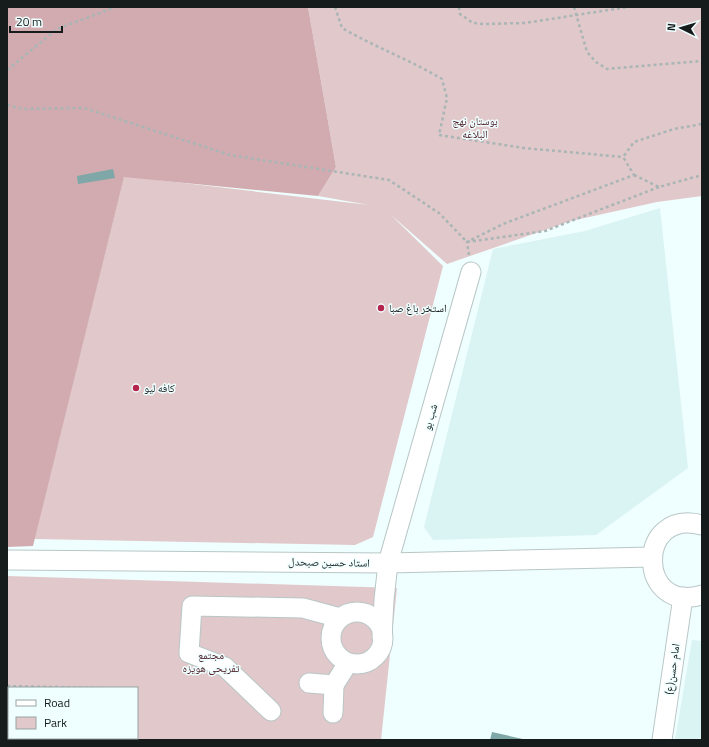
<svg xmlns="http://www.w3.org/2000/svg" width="709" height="747" viewBox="0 0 709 747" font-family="'Titillium Web','Noto Naskh Arabic',sans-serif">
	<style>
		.built { fill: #daf4f3 }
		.green { fill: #e1c8ca; fill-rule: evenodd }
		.forest { fill: #d1abaf }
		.water { fill: #7fa7a7 }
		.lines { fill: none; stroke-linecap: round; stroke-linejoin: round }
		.minor-casing { stroke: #b8c7c6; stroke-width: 21 }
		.path { stroke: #aab5b5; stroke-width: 2.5; stroke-dasharray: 3 3; stroke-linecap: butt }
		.minor { stroke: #fff; stroke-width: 19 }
		.poi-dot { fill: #b5244c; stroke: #effefe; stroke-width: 1.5 }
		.labels { text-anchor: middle; stroke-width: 3; stroke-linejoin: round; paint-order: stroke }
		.park-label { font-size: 11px; fill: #4e1d26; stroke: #effefe }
		.poi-label { font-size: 11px; fill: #161b1b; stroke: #effefe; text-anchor: start }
		.street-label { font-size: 11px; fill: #161b1b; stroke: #effefe }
	</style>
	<rect width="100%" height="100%" fill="#effefe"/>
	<!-- built -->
	<g class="built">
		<polygon points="660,208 688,468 596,535 433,540 424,527 493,249 585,231"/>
		<polygon points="692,640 702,641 702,740 675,740"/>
	</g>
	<!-- green -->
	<g class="green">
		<polygon points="308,7 702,7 702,196 657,202 571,221 447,264 390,214 443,266 373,537 355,545 34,539 124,176 369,205 318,196 336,167"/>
		<path d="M7 576 397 588 381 740H7ZM9 688H137V738H9Z"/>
	</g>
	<!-- forest -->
	<polygon class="forest" points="7,7 308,7 336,167 318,196 124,177 33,546 7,547"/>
	<!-- water -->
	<g class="water">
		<polygon points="113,169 115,178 78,184 77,176"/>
		<polygon points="492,732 527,740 490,740"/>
	</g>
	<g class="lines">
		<!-- minor casing -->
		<g class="minor-casing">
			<g id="minor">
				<path d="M702 525C635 507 637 615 702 595"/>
				<polyline points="7,560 388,563 652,557"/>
				<circle cx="357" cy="638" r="26"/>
				<polyline points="382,637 384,600 388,563 471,272"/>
				<polyline points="309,683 334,685 348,663"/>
				<polyline points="271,711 225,667 189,653 192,606 303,608 340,618"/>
				<polyline points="333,713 334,685"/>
				<polyline points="662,740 683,597"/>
			</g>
		</g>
		<!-- path -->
		<g class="path">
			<path d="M335 7 342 28C375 47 410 60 442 79L447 98 439 135 524 148 623 157"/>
			<polyline points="459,7 460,14 473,23 484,24 525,23 628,7"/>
			<polyline points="574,7 587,52 596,62 607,69 702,61"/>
			<polyline points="7,70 57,29 116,7"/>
			<polyline points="7,105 23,109 84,108 230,155 389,180 439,213 467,242 545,231 659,187"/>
			<polyline points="634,175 659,187 702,175"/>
			<polyline points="469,255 467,242 503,224 634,175 623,157 634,142 674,129 702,124"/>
			<polyline points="7,686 101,688"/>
			<polyline points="35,740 36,738"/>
			<polyline points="131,740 131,738"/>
		</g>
		<!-- minor -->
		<use href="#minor" class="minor"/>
	</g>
	<!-- markers -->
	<g class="poi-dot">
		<circle cx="381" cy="308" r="4"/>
		<circle cx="136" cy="388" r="4"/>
	</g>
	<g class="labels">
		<!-- park labels -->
		<g class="park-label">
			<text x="475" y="125">بوستان نهج<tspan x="475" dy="13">البلاغه</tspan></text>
			<text x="211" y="659">مجتمع<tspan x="211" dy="13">تفریحی هویزه</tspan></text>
		</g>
		<!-- poi labels -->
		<g class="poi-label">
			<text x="389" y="312">استخر باغ صبا</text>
			<text x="144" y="392">کافه لیو</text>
		</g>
		<!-- street labels -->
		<g class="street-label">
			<text transform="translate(430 417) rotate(-74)" y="4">شب بو</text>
			<text transform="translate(329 562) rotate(1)" y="4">استاد حسین صبحدل</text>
			<text transform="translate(672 669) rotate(-82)" y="4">امام حسن(ع)</text>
		</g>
	</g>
	<!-- border -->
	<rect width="709" height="747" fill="none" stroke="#161b1b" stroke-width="16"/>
	<!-- legend -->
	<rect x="8" y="687" width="130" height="52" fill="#effefe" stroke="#98a3a3"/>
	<rect x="16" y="700" width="20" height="6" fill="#ffffff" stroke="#98a3a3"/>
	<text x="44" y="707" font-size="12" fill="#161b1b">Road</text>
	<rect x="16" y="717" width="20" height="12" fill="#e1c8ca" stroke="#98a3a3"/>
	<text x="44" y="727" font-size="12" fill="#161b1b">Park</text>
	<!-- north arrow -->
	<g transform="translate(681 28) rotate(275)" stroke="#effefe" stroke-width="3" paint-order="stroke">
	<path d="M0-3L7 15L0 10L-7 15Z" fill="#161b1b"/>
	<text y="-6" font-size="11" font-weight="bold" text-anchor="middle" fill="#161b1b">N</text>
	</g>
	<!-- scale -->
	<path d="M10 26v6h52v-6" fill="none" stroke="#161b1b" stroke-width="2"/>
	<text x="16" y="26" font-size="12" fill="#161b1b" stroke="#effefe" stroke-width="3" paint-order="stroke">20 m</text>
</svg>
